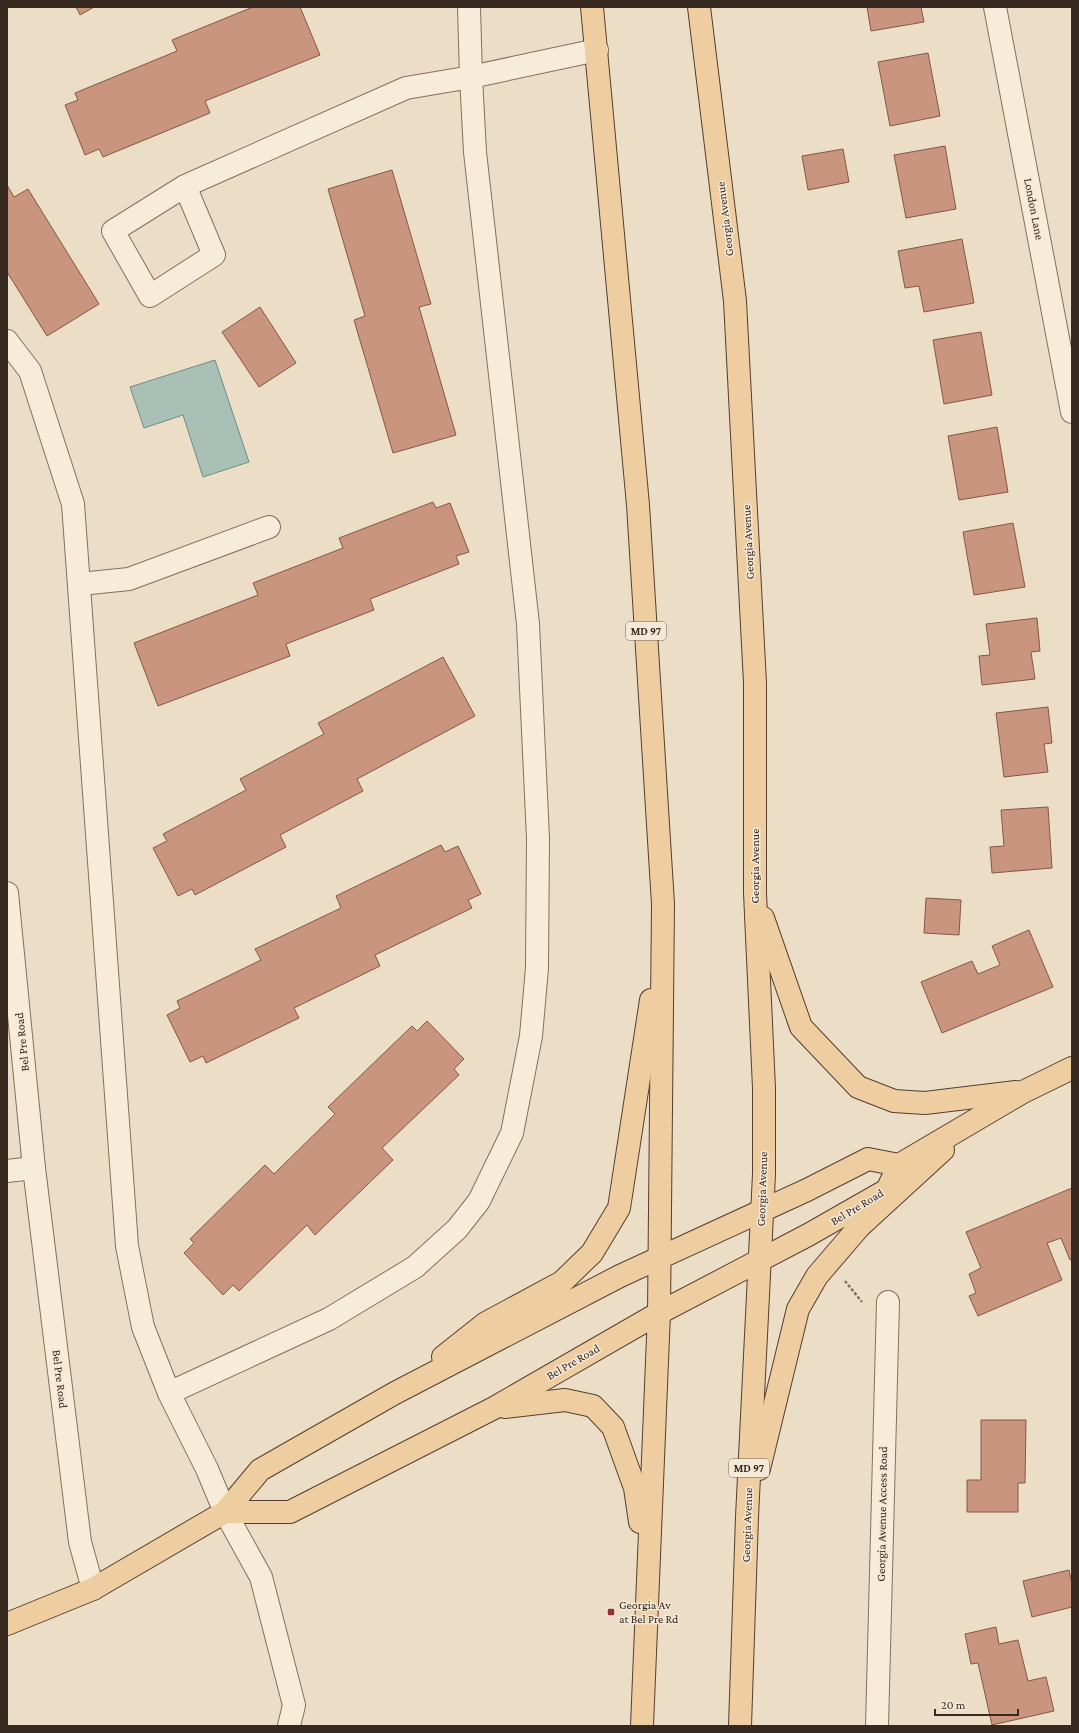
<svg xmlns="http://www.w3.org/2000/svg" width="1079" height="1733" viewBox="0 0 1079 1733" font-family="'Crimson Pro',serif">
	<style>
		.water { fill: #a8c0b6; stroke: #6e8e83 }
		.building { fill: #c9957e; stroke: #855744 }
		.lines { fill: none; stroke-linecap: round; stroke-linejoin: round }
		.minor-casing { stroke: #876f5d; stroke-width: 24 }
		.major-casing { stroke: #553e31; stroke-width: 24 }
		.path { stroke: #876f5d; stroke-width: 2.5; stroke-dasharray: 3 2; stroke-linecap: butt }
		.minor { stroke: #f7ebd9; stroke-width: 22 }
		.major { stroke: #eecda0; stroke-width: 22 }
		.poi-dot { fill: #942f3b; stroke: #f4e8d6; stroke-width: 1.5 }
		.labels { text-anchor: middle; stroke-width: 3; stroke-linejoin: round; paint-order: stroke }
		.shield { fill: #f4e8d6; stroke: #706257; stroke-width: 1 }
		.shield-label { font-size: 11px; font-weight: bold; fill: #382920 }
		.street-label { font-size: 12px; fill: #382920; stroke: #f4e8d6 }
		.poi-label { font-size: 12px; fill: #382920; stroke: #f4e8d6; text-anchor: start }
	</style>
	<rect width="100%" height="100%" fill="#ecddc6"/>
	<!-- water -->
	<polygon class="water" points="215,360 249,462 203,477 183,415 144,428 130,387"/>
	<!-- building -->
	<g class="building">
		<polygon points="76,7 94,7 80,15"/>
		<polygon points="253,7 300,7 320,55 205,101 210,113 103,157 99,149 85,155 65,105 78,100 75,93 177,51 172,40"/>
		<polygon points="867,7 921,7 924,22 871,31"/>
		<polygon points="928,53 940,116 890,126 878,62"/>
		<polygon points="945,146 956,209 906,218 894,155"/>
		<polygon points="843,149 849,182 808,190 802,156"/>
		<polygon points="392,170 431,304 419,307 456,435 393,453 354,320 365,316 328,189"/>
		<polygon points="7,185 14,197 28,189 99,304 47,336 7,272"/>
		<polygon points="962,239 974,303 924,312 919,286 905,288 898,251"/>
		<polygon points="260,307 296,363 259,387 222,332"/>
		<polygon points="981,332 992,395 944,404 933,340"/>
		<polygon points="997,427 1008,492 959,500 948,436"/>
		<polygon points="433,502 436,508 450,503 469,552 456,556 459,564 370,599 374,610 286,644 290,656 158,706 134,643 258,595 253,583 343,548 339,538"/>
		<polygon points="1013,523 1025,587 974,595 963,532"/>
		<polygon points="1037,618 1040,651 1031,652 1035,679 982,685 979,656 990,655 986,624"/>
		<polygon points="443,657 475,716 357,779 363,791 280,835 286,847 195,895 192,889 178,896 153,848 167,841 163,834 246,790 240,779 324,734 318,723"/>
		<polygon points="1048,707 1052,743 1044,744 1048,772 1004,777 996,713"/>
		<polygon points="1048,807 1052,868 992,873 990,847 1004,846 1001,810"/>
		<polygon points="441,845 445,852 458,846 481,894 468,900 472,908 375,955 380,966 294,1008 299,1018 206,1063 203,1056 190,1062 167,1015 180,1008 177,1001 261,960 255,949 341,908 336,896"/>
		<polygon points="926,898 961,900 959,935 924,933"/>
		<polygon points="1029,930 1053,987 942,1033 921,982 972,961 978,974 1000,965 992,946"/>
		<polygon points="427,1021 464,1059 454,1069 459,1075 382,1148 393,1160 315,1235 307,1225 239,1291 233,1285 223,1295 184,1253 194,1243 190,1239 265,1165 274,1174 335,1114 328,1107 412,1026 417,1031"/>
		<polygon points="1072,1188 1072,1259 1070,1260 1061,1238 1047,1243 1062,1280 978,1316 969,1296 976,1293 969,1274 981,1268 966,1232"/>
		<polygon points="981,1420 1026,1420 1025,1483 1018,1483 1018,1512 967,1512 967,1480 981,1480"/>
		<polygon points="1069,1570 1072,1583 1072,1607 1032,1617 1023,1581"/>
		<polygon points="996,1627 999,1644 1018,1640 1028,1681 1046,1677 1054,1711 992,1725 978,1663 971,1664 965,1634"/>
	</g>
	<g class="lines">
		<!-- minor casing -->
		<g class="minor-casing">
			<g id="minor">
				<polyline points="995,7 1072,412"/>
				<polyline points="185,186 214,255 150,296 113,231 185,186 406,88 471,77 597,50"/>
				<polyline points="7,341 30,371 73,504 127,1246 143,1327 169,1393 207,1469 225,1512 261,1577 294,1705 289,1726"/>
				<polyline points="80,584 129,579 269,527"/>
				<polyline points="7,893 34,1168 80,1542 93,1589"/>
				<polyline points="7,1171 34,1168"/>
				<polyline points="169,1393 329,1319 415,1267 457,1229 479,1201 512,1133 531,1036 537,968 538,838 528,624 475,152 471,77 469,7"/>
				<polyline points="877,1726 888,1302"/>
			</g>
		</g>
		<!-- major casing -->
		<g class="major-casing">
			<g id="major">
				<polyline points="592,7 638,505 663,904 659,1313 642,1726"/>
				<polyline points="699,7 735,301 755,683 755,893 764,1088 764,1174 747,1517 740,1726"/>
				<polyline points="763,918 801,1027 858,1087 894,1101 925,1103 1016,1092"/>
				<polyline points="443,1357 486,1323 562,1282 592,1253 619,1208 651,1000"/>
				<polyline points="505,1407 565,1400 593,1406 613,1427 635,1488 640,1522"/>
				<polyline points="759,1469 798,1309 817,1276 859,1227 943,1150"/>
				<polyline points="225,1512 290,1512 494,1408 659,1313 808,1235 887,1190 899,1165 1023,1092 1072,1068"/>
				<polyline points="7,1624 93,1589 225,1512 260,1470 395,1393 620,1276 807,1190 868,1159 899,1165"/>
			</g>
		</g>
		<!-- path -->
		<polyline class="path" points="845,1281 862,1302"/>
		<!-- minor -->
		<use href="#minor" class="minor"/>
		<!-- major -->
		<use href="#major" class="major"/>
	</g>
	<!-- markers -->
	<rect class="poi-dot" x="607" y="1608" width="8" height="8" rx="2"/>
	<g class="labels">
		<!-- shield labels -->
		<g class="shield">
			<rect x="626" y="622" width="40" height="18" rx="3"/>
			<rect x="729" y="1459" width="40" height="18" rx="3"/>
		</g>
		<g class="shield-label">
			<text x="646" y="635">MD 97</text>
			<text x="749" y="1472">MD 97</text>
		</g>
		<!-- street labels -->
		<g class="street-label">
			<text transform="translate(1034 209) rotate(79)" y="4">London Lane</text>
			<text transform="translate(725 219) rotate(-97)" y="4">Georgia Avenue</text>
			<text transform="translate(748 542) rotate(-93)" y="4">Georgia Avenue</text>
			<text transform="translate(755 866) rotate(-90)" y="4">Georgia Avenue</text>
			<text transform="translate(22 1042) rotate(-96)" y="4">Bel Pre Road</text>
			<text transform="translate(762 1189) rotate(-88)" y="4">Georgia Avenue</text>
			<text transform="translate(857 1207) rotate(-31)" y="4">Bel Pre Road</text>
			<text transform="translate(573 1362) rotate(-30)" y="4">Bel Pre Road</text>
			<text transform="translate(60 1379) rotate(83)" y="4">Bel Pre Road</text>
			<text transform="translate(882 1514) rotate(-89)" y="4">Georgia Avenue Access Road</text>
			<text transform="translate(747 1525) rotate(-88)" y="4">Georgia Avenue</text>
		</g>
		<!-- poi labels -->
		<g class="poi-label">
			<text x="619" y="1609">Georgia Av<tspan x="619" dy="14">at Bel Pre Rd</tspan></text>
		</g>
	</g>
	<!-- border -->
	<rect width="1079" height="1733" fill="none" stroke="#382920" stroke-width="16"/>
	<!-- scale -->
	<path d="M935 1709v6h83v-6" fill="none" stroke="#382920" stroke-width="2"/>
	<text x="941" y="1709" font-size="12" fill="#382920" stroke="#f4e8d6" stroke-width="3" paint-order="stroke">20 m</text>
</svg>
